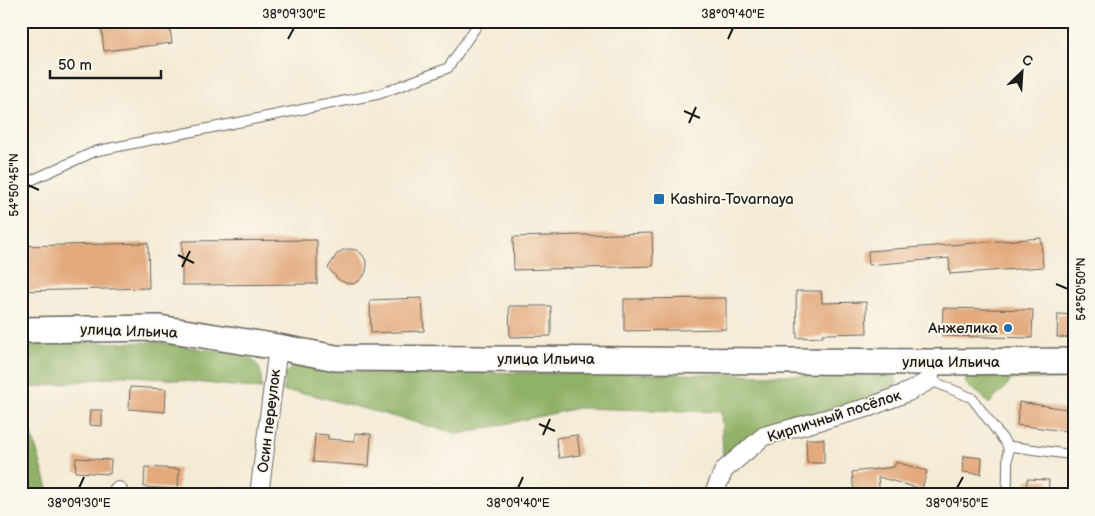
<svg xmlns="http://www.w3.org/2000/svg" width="1095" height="516" viewBox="0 0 1095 516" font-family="'Balsamiq Sans',sans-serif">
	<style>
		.forest { fill: #90b267; stroke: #566742 }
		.building { fill: #e3aa7e }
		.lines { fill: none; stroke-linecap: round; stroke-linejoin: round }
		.lane-casing { stroke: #68645d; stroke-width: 11 }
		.street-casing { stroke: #68645d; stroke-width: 20 }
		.secondary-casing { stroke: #68645d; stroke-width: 28 }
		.lane { stroke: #fff; stroke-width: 9 }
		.street { stroke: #fff; stroke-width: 18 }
		.secondary { stroke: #fff; stroke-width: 25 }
		.ticks { fill: none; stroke: #1c1c1c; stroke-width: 2 }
		.poi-dot { fill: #1f6fb2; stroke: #fbf7ec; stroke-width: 2 }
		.labels { text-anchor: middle; stroke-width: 4; stroke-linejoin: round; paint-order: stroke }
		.poi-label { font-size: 15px; fill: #1c1c1c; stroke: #fbf7ec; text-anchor: start }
		.street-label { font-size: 15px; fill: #1c1c1c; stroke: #fbf7ec }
		.neatline { fill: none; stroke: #1c1c1c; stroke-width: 2 }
		.ticks-label { font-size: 12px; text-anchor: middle; fill: #1c1c1c }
	</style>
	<rect width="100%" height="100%" fill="#fbf7ec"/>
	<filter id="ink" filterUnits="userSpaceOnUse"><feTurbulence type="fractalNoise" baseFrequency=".02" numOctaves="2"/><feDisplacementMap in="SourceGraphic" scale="10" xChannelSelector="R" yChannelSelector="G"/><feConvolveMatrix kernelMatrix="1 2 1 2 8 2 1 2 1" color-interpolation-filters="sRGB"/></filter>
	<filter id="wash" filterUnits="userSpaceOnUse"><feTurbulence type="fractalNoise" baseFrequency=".0096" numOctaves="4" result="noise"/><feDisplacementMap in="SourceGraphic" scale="20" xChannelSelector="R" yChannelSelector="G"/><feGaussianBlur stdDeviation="1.12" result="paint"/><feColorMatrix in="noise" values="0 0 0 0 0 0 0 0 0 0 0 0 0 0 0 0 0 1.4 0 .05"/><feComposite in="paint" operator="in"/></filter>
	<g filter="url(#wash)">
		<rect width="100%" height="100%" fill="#f4ebd5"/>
		<!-- forest -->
		<g class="forest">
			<path d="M157 342 248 356C262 368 262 372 261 389L129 375 21 389V344Z"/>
			<path d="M295 365 333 371 892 376 896 378 897 383 892 389 864 401 765 426 723 456 721 412 578 408 459 434 309 394 283 391C284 378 283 374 295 365Z"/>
			<path d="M1074 372V379H1013L989 404 980 394 969 387 965 382C967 374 972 374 979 373Z"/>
			<polygon points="21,398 50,495 21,495"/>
		</g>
		<g id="blocks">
			<!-- building -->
			<g class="building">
				<polygon points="128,21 169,21 172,43 104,51 101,24"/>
				<polygon points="652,233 653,266 514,270 513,237"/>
				<polygon points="1041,238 1043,267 950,274 949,258 869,265 868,251"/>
				<polygon points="317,240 317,284 182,285 182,241"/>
				<polygon points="148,243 149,288 21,291 21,246"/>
				<polygon points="349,249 356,250 362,254 365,259 367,265 366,271 363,277 359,281 353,284 346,283 339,280 328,268 337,254 343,250"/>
				<polygon points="796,291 821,291 822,303 866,302 867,333 822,334 823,337 797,338"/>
				<polygon points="422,298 424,331 371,333 370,300"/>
				<polygon points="726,298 726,329 624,331 624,299"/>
				<polygon points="509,306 551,306 551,336 510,337"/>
				<polygon points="943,308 1033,310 1032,338 942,336"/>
				<polygon points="1058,314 1074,315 1074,338 1057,337"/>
				<polygon points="130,387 166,389 165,412 129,409"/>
				<polygon points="1019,402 1074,410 1074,432 1017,425"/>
				<polygon points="90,410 102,410 102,426 89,425"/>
				<polygon points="355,433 371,434 369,466 313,462 315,434 328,435 328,439 355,441"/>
				<polygon points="577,435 580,455 559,458 556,438"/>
				<polygon points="806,439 824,439 824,463 807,463"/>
				<polygon points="964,456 982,458 981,474 963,472"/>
				<polygon points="76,458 111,460 110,474 75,472"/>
				<polygon points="896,462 927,471 922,489 878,477 880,495 854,495 852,472 894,467"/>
				<polygon points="145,467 179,469 178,489 144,487"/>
				<polygon points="1027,479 1049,480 1048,495 1026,495"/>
			</g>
		</g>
	</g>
	<g filter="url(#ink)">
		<use href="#blocks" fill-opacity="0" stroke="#68645d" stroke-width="1"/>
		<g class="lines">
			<!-- lane casing -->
			<g class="lane-casing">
				<g id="lane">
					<polyline points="21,185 96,151 379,94 448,68 480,21"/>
					<polyline points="930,380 972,398 1008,446 1007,495"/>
					<polyline points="1008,446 1074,455"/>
				</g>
			</g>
			<!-- street casing -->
			<g class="street-casing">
				<g id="street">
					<polyline points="116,495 118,491"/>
					<polyline points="259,495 278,347"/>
					<polyline points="713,495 724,470 764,436 870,407 908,392 930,380 930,362"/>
				</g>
			</g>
			<!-- secondary casing -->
			<g class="secondary-casing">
				<polyline id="secondary" points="21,330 159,328 278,347 336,358 930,362 1074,361"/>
			</g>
			<!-- lane -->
			<use href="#lane" class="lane"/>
			<!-- street -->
			<use href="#street" class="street"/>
			<!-- secondary -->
			<use href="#secondary" class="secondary"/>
		</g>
	</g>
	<!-- ticks -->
	<path class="ticks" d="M288 39 294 28M728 39 733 28M684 111 700 118M689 123 696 107M28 185 39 190M178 255 194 263M182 267 190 251M1056 284 1068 289M539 424 555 431M543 435 550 419M79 488 84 477M518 488 523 477M957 488 963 477"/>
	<!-- markers -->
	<g class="poi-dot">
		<rect x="653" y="193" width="12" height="12" rx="2.5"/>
		<circle cx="1008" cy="328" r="5"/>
	</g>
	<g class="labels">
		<!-- poi labels -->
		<g class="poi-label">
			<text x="670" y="204">Kashira-Tovarnaya</text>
			<text x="998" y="333" text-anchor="end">Анжелика</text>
		</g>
		<!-- street labels -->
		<g class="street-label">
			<text transform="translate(129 331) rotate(2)" y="5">улица Ильича</text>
			<text x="546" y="364">улица Ильича</text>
			<text x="951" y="367">улица Ильича</text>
			<text transform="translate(834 416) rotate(-18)" y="5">Кирпичный посёлок</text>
			<text transform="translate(269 421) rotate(-83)" y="5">Осин переулок</text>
		</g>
	</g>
	<!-- margin -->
	<rect width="1095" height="516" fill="none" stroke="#fbf7ec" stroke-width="55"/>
	<!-- north arrow -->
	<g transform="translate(1022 72) rotate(25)" stroke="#fbf7ec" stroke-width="4" paint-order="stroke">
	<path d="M0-4L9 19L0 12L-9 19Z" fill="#1c1c1c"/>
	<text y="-8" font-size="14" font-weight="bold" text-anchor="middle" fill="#1c1c1c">С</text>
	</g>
	<!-- scale -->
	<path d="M50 70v8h111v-8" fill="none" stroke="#1c1c1c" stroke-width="2.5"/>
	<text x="58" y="70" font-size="15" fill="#1c1c1c" stroke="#fbf7ec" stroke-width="4" paint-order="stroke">50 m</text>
	<rect x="28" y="28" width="1040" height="460" class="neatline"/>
	<g class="ticks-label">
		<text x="294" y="18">38°09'30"E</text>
		<text x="733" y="18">38°09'40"E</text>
		<text transform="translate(14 185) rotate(-90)" y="4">54°50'45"N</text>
		<text transform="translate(1081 289) rotate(-90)" y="4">54°50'50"N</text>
		<text x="79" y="507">38°09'30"E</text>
		<text x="518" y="507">38°09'40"E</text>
		<text x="957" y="507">38°09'50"E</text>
	</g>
</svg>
